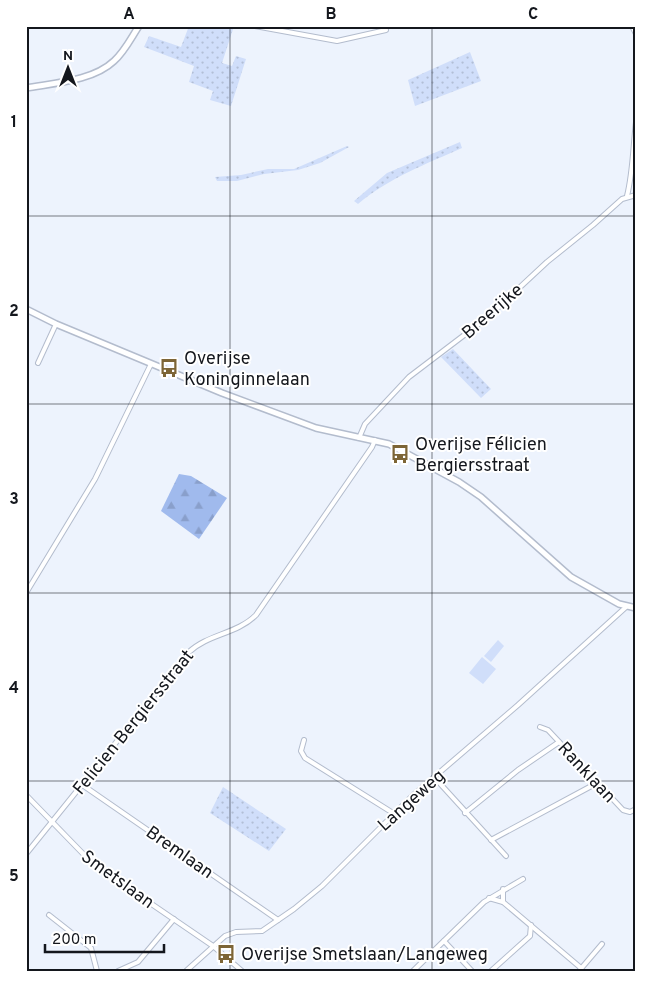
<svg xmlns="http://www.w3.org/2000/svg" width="662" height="997" viewBox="0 0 662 997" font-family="Overpass,sans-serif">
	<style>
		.grass { fill: url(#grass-dots) }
		.forest { fill: url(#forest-firs) }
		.pitch { fill: #d0defa }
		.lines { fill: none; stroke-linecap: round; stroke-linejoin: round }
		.street-casing { stroke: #b3bccd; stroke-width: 6 }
		.secondary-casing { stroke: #b3bccd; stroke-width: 8 }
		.street { stroke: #fff; stroke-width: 4 }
		.secondary { stroke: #fff; stroke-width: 5 }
		.grid { fill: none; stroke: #14171d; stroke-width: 1; stroke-opacity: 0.55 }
		.labels { text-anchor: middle; stroke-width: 4; stroke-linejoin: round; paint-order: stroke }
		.street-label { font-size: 18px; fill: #14171d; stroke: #fff }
		.poi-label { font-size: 18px; fill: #14171d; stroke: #fff; text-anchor: start }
		.neatline { fill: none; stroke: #14171d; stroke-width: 2 }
		.grid-label { font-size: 16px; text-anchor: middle; font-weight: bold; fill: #14171d }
	</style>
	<defs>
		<pattern id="grass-dots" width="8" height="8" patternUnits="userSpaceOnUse" patternTransform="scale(1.25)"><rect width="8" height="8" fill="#d0defa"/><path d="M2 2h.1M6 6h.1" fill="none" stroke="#b2bed6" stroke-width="1.8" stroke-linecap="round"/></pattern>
		<pattern id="forest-firs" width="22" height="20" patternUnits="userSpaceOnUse" patternTransform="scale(1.25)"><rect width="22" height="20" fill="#a0baed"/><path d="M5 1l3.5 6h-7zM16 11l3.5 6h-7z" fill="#899fcb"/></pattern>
	</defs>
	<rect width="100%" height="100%" fill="#edf3fd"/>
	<!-- grass -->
	<g class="grass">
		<polygon points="189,26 234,26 222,63 232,66 236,56 246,59 231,106 210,100 213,91 189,82 194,66 144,47 149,36 181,47"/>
		<polygon points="470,52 481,81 415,106 408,80"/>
		<path d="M460 142 462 148C426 164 389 178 358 204L354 201 387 173Z"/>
		<polygon points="347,146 349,147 320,163 298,170 264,174 237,181 217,181 215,177 241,175 268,169 294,169"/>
		<polygon points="453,349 491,389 481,398 441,357"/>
		<polygon points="223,787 286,829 269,851 210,813"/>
	</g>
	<!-- forest -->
	<polygon class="forest" points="179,474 191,476 227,498 199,539 161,511"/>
	<!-- pitch -->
	<g class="pitch">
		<polygon points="498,640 504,646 491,662 484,656"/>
		<polygon points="482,657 496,669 483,684 469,673"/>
	</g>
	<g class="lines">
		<!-- street casing -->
		<g class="street-casing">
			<g id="street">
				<polyline points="255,26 337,41 386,30"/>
				<polyline points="632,26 636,34"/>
				<path d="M627 196C633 172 633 147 636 122"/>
				<polyline points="38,363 56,324"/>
				<polyline points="359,438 365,424 409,377 488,317 547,262 593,225 622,199 636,195"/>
				<polyline points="26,593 95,479 151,364"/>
				<polyline points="540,727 548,730 623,810 630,812 636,809"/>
				<polyline points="304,740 301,751 305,758 393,813"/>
				<polyline points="434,777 506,856"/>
				<polyline points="81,784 278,920"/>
				<polyline points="26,795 93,864 213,946 242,971"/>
				<polyline points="465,813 518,770 559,742"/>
				<polyline points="491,840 597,783"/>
				<path d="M26 854 189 652C208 634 237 634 256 615L372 447 375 440"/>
				<polyline points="503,889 503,902 581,968"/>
				<polyline points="489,898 503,902"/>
				<polyline points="49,915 91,948 97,971"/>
				<polyline points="444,941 472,971"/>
				<polyline points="118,971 138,962 174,919"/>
				<polyline points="186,971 225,936 236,932 262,931 294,909 322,886 412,796 518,705 626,607"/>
				<polyline points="413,971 484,902 523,879"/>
				<polyline points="491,971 530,936 531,925"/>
				<polyline points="579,971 602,944"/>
			</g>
		</g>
		<!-- secondary casing -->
		<g class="secondary-casing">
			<g id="secondary">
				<path d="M26 88C54 83 93 81 114 61 125 51 131 38 139 26"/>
				<polyline points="26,309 56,324 222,393 316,428 389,444 459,482 481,497 571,577 619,604 636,608"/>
			</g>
		</g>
		<!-- street -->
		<use href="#street" class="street"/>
		<!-- secondary -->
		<use href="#secondary" class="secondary"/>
	</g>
	<!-- grid -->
	<path class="grid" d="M230 26V971M432 26V971M26 216H636M26 404H636M26 593H636M26 781H636"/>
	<!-- icons -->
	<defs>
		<g id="bus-bare" transform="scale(1.5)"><path d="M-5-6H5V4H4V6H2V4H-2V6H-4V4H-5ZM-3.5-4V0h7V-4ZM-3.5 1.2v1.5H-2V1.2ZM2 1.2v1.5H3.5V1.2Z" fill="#7d6536" stroke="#fff" stroke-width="2.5" paint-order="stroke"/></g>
	</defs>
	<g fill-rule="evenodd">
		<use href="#bus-bare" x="169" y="368"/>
		<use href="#bus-bare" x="400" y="454"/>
		<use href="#bus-bare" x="226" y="954"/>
	</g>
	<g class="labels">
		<!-- street labels -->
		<g class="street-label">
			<text transform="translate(492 311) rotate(-41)" y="6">Breerijke</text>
			<text transform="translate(133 722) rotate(-51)" y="6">Felicien Bergiersstraat</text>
			<text transform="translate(587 772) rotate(47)" y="6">Ranklaan</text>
			<text transform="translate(411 800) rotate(-42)" y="6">Langeweg</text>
			<text transform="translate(180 852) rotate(35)" y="6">Bremlaan</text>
			<text transform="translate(118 879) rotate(36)" y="6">Smetslaan</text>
		</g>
		<!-- poi labels -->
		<g class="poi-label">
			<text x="184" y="364">Overijse<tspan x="184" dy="21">Koninginnelaan</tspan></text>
			<text x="415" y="450">Overijse Félicien<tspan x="415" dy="21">Bergiersstraat</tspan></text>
			<text x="241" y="960">Overijse Smetslaan/Langeweg</text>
		</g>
	</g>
	<!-- border -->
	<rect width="662" height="997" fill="none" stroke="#ffffff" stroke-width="55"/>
	<!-- north arrow -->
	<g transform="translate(68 68)" stroke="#ffffff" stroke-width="4" paint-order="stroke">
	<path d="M0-4L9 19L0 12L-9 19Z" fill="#14171d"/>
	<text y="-8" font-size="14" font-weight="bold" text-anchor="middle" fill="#14171d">N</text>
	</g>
	<!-- scale -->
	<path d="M45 944v8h119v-8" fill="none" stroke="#14171d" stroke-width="2.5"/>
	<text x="52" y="944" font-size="15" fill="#14171d" stroke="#ffffff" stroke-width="4" paint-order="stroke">200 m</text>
	<rect x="28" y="28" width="606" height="942" class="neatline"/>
	<g class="grid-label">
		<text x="129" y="19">A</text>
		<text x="331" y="19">B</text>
		<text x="533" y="19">C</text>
		<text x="14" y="127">1</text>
		<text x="14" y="316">2</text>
		<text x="14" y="504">3</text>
		<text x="14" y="693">4</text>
		<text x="14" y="881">5</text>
	</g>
</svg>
